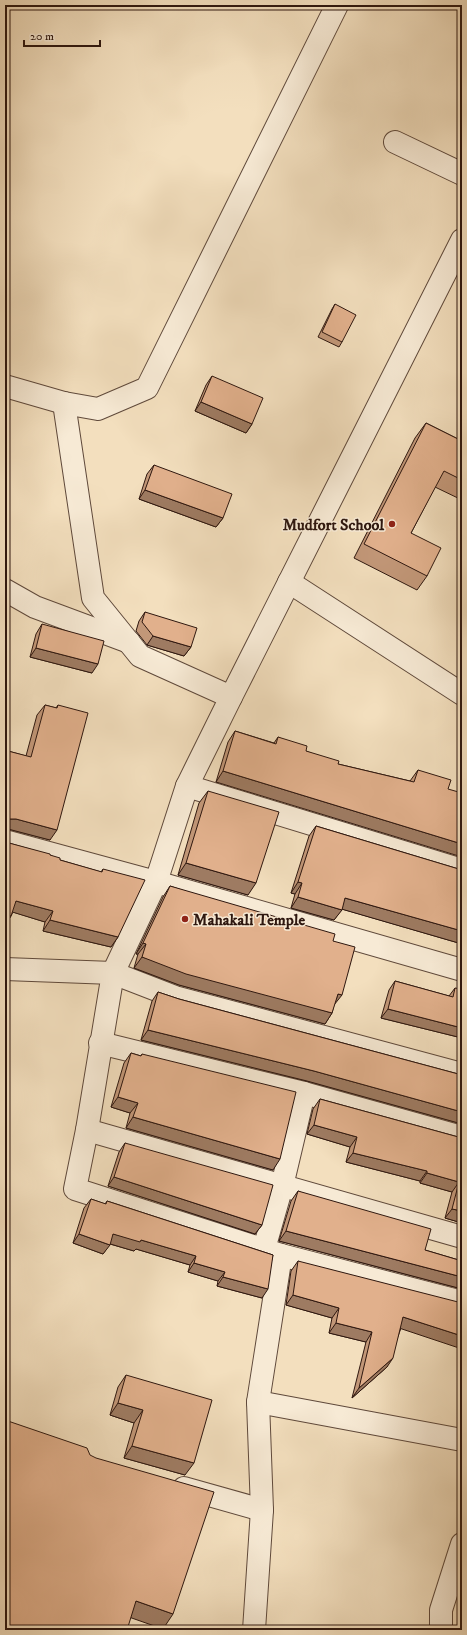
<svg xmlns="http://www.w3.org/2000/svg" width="467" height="1635" viewBox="0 0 467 1635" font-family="'IM FELL DW Pica',serif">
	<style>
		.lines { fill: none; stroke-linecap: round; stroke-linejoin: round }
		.minor-casing { stroke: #5f493b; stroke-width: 24 }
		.minor { stroke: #f7ead5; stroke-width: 22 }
		.wall { fill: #c29778; stroke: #2e170f }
		.shaded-wall { fill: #9e7b62; stroke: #2e170f }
		.building { fill: #e1b08c; stroke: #2e170f }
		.poi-dot { fill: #8f2418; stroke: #f7ead5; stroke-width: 1.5 }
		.labels { text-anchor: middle; stroke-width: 3; stroke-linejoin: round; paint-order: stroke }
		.poi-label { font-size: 16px; font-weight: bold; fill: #2e170f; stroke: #f7ead5; text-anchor: end }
	</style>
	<rect width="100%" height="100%" fill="#f3dfbe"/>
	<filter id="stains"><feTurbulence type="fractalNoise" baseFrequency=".005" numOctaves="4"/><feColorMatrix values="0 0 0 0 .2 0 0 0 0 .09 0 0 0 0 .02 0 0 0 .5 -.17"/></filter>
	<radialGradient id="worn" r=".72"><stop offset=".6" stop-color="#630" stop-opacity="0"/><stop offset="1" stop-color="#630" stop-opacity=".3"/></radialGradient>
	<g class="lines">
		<!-- minor casing -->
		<g class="minor-casing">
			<g id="minor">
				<polyline points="395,142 462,174"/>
				<polyline points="5,386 64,403 98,409 147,388 337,5"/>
				<polyline points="64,403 93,598 140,656 231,697"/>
				<polyline points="289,582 462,694"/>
				<polyline points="5,590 35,607 129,642"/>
				<polyline points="187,786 462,870"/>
				<polyline points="5,841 156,882 462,970"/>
				<polyline points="5,969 113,973 175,997 462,1074"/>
				<polyline points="100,1043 304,1093 462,1137"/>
				<polyline points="87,1130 462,1237"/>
				<polyline points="264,1249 282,1186 304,1093"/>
				<polyline points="281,1255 462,1302"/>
				<polyline points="258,1402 462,1440"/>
				<polyline points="184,1488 262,1510"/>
				<polyline points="254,1630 262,1510 258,1402 281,1255 75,1189 87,1130 113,973 156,882 187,786 231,697 462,240"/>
				<polyline points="441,1630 441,1610 462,1544"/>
			</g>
		</g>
		<!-- minor -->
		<use href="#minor" class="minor"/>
	</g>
	<!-- wall -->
	<g class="wall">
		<polygon points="335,304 342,342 339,347 318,337 332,309"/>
		<polygon points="212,376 252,424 246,433 195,411 206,385"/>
		<polygon points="426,423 462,441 462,500 435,487 411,533 427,576 417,590 354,558 415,438"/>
		<polygon points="154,465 223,518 216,527 139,499 147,474"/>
		<polygon points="145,612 191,647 184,656 147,645 136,631 139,621"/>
		<polygon points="42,624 92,673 30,657 36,634"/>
		<polygon points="45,705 56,708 58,705 50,840 8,829 5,829 5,755 8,751 26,756 37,715"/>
		<polygon points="235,731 274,743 278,737 306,751 338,764 410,781 418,770 448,789 216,782 228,742"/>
		<polygon points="208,791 248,895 178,875 199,803"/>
		<polygon points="316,826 462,870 462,944 342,909 334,920 291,908 295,894 291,893 309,836"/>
		<polygon points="5,840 9,843 50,855 60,860 101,872 103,869 118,937 111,947 43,931 45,922 13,912 11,916 5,925"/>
		<polygon points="170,886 333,941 334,1005 332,1013 325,1024 179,985 134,968 138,954 136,954 163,897"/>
		<polygon points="395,981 449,996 455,988 462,1038 381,1018 389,990"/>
		<polygon points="158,992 179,999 462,1075 462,1124 307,1081 141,1040 152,1001"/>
		<polygon points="131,1053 141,1056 142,1054 273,1170 126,1128 130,1113 111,1107 124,1063"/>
		<polygon points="320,1099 462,1138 462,1223 445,1218 452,1192 420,1183 420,1181 346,1162 350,1147 307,1134 313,1109"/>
		<polygon points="125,1143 262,1225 255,1234 108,1186 119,1152"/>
		<polygon points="298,1191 425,1250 462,1261 462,1289 279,1241 291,1201"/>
		<polygon points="91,1199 105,1204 107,1201 273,1255 262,1298 217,1286 218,1281 188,1272 190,1265 136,1249 134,1251 110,1244 103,1254 73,1243 84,1208"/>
		<polygon points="298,1261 401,1328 387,1367 352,1398 366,1342 329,1333 332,1318 286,1305 291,1271"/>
		<polygon points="126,1375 185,1475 124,1458 134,1423 110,1415 118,1387"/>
	</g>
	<!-- shaded-wall -->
	<g class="shaded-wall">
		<polygon points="201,402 252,424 246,433 195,411"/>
		<polygon points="145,490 223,518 216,527 139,499"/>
		<polygon points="153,636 191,647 184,656 147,645"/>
		<polygon points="36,648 98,664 92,673 30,657"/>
		<polygon points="223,771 462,844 462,857 216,782"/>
		<polygon points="9,819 16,819 57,830 50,840 8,829 5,829 5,821"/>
		<polygon points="186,863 256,883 248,895 178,875"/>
		<polygon points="298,882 302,883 295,894 291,893"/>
		<polygon points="298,897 342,910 334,920 291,908"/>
		<polygon points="345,898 462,931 462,944 338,908"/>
		<polygon points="16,901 53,911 45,922 9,911"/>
		<polygon points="5,914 11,916 5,925"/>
		<polygon points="50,920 118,937 111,947 43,931"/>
		<polygon points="143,943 146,944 138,954 136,954"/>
		<polygon points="142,957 332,1013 325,1024 179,985 134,968"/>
		<polygon points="338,994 342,995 334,1005"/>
		<polygon points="388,1009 462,1028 462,1038 381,1018"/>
		<polygon points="148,1030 314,1071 462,1112 462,1124 307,1081 141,1040"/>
		<polygon points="118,1097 138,1103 130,1113 111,1107"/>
		<polygon points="133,1117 280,1159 273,1170 126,1128"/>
		<polygon points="314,1125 357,1137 350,1147 307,1134"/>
		<polygon points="353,1153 427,1171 420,1181 346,1162"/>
		<polygon points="427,1173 459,1182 452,1192 420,1183"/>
		<polygon points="114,1177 262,1225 255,1234 108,1186"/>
		<polygon points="452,1209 462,1211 462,1223 445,1218"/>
		<polygon points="286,1231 462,1277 462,1289 279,1241"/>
		<polygon points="79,1234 110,1245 103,1254 73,1243"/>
		<polygon points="113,1234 141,1240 196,1256 190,1265 136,1249 134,1251 107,1243"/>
		<polygon points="194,1263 225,1272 218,1281 188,1272"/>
		<polygon points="223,1277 268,1289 262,1298 217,1286"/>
		<polygon points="293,1295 339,1308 332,1318 286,1305"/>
		<polygon points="403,1317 462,1336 462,1349 396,1327"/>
		<polygon points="336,1323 372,1332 366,1342 329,1333"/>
		<polygon points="393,1358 387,1367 352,1398 359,1388"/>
		<polygon points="118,1403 143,1410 134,1423 110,1415"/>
		<polygon points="132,1446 194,1463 185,1475 124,1458"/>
		<polygon points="136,1601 173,1614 163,1629 126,1616"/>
	</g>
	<!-- building -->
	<g class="building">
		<polygon points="335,304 356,315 342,342 322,332"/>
		<polygon points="212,376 263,398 252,424 201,402"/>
		<polygon points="426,423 462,441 462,480 444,471 411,533 441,548 427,576 364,544"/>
		<polygon points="154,465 232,494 223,518 145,490"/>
		<polygon points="145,612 197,628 191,647 153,636 142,622"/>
		<polygon points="42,624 104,641 98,664 36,648"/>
		<polygon points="45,705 57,708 58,705 88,713 57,830 16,819 9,819 5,821 5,762 8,751 31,757"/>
		<polygon points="235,731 276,744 278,737 307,746 306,751 339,761 338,764 414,782 418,770 451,780 448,789 462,793 462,844 223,771"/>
		<polygon points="208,791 279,812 256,883 186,863"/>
		<polygon points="316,826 462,870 462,931 345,898 342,910 298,897 302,883 298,882"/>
		<polygon points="5,840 9,843 50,854 50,855 60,858 60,860 102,872 103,869 145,880 118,937 50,920 53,911 16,901 11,916 5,914"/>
		<polygon points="170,886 335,934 333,941 355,947 342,995 338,994 332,1013 186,974 142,957 146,944 143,943"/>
		<polygon points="395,981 453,997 455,988 462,989 462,1028 388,1009"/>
		<polygon points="158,992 179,999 462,1075 462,1112 314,1071 148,1030"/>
		<polygon points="131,1053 141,1056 142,1054 296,1092 280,1159 133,1117 138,1103 118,1097"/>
		<polygon points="320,1099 462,1138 462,1211 452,1209 459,1182 427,1173 427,1171 353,1153 357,1137 314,1125"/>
		<polygon points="125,1143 273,1185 262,1225 114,1177"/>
		<polygon points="298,1191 431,1229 425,1250 462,1261 462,1277 286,1231"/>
		<polygon points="91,1199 106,1204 107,1201 273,1255 268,1289 223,1277 225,1272 194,1263 196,1256 141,1240 140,1242 113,1234 110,1245 79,1234"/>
		<polygon points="298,1261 462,1303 462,1336 403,1317 393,1358 359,1388 372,1332 336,1323 339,1308 293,1295"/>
		<polygon points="126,1375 212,1400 194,1463 132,1446 143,1410 118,1403"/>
		<polygon points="5,1420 87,1448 90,1455 96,1458 214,1492 173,1614 136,1601 127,1630 5,1630"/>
	</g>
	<!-- markers -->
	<g class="poi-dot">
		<circle cx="392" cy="524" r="4"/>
		<circle cx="185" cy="919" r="4"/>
	</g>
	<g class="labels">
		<!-- poi labels -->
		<g class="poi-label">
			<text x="384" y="530">Mudfort School</text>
			<text x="193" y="925" text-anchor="start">Mahakali Temple</text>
		</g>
	</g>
	<!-- margin -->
	<rect width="467" height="1635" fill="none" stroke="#f3dfbe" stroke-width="20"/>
	<rect x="6" y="6" width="455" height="1623" fill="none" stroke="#2e170f" stroke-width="2"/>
	<rect x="10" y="10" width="447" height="1615" fill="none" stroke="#2e170f"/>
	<!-- scale -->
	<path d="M24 40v6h76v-6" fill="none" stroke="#2e170f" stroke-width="2"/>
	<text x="30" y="40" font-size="12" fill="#2e170f" stroke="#f7ead5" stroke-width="3" paint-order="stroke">20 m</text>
	<rect width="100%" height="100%" filter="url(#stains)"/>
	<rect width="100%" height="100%" fill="url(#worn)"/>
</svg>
